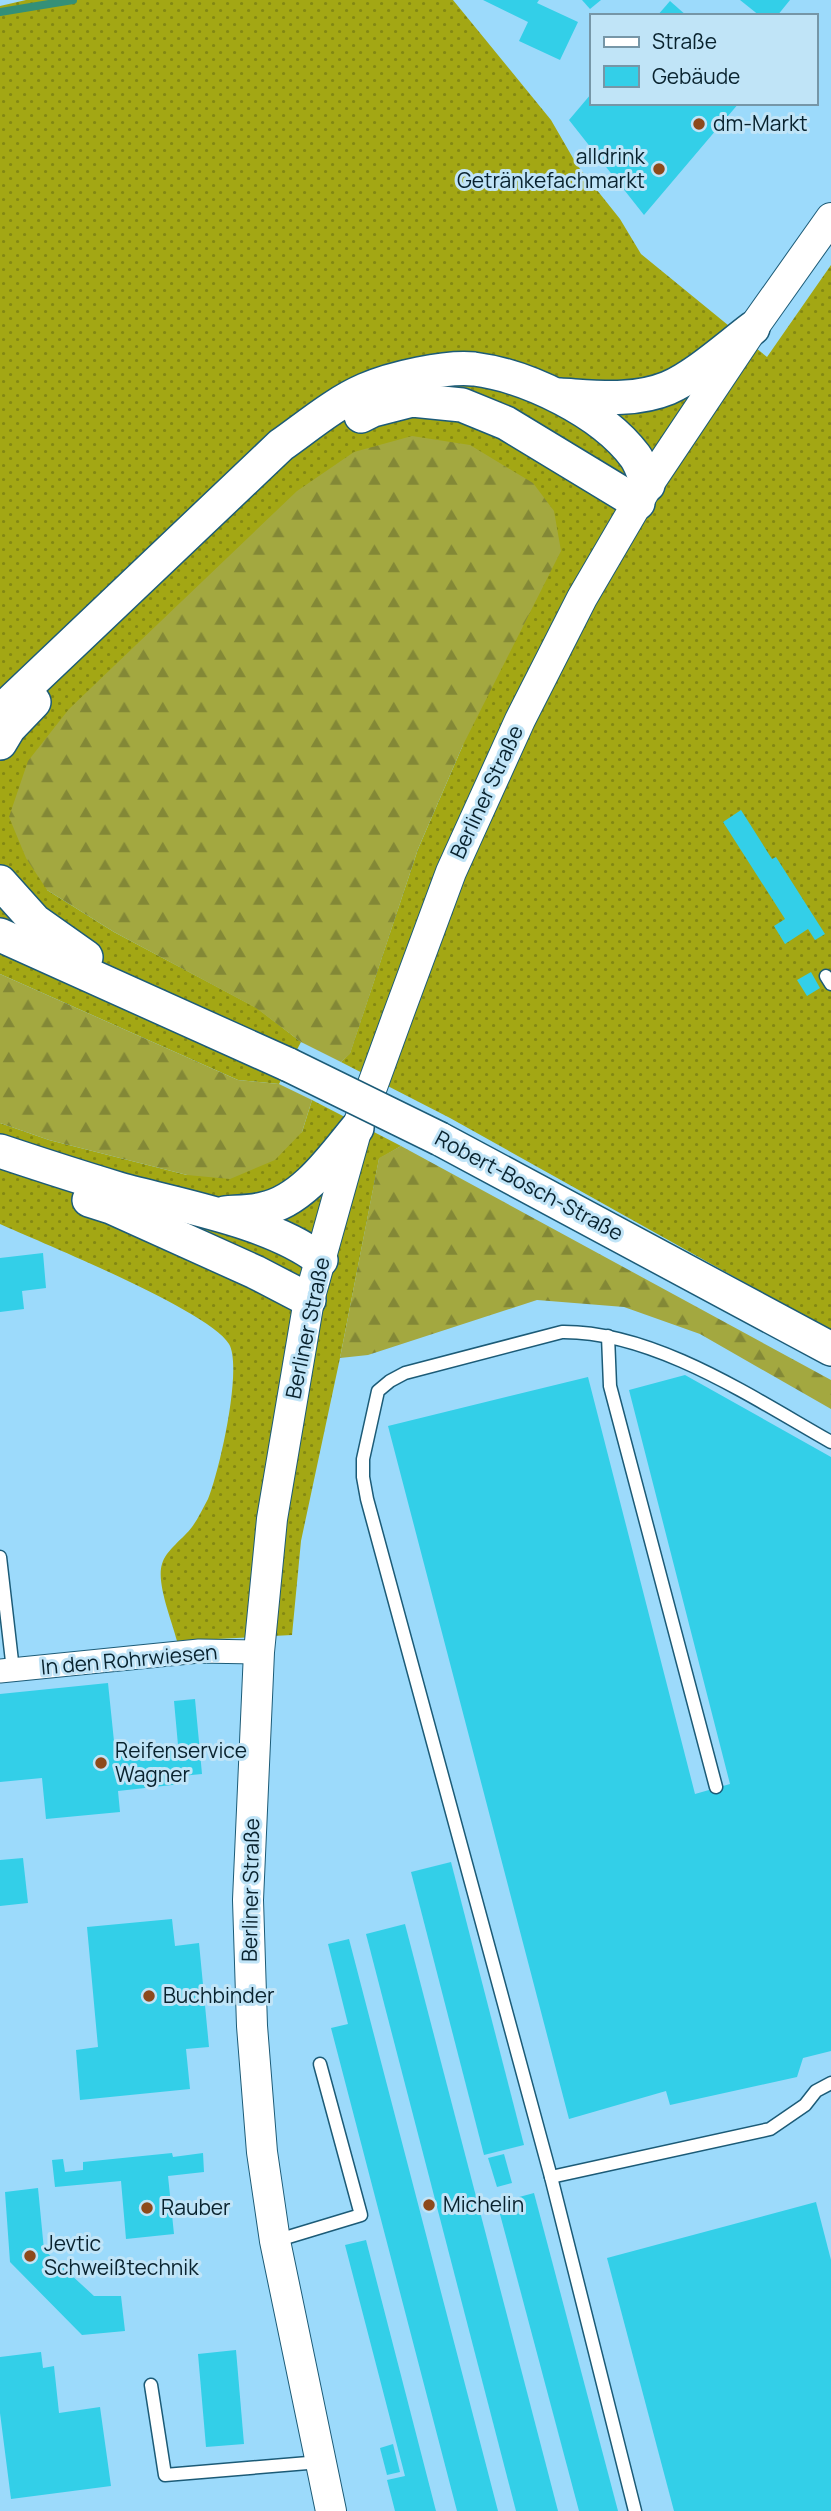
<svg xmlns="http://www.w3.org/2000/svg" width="831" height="2511" viewBox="0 0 831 2511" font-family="Manrope,sans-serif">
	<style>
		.grass { fill: url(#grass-dots) }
		.forest { fill: url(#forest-firs) }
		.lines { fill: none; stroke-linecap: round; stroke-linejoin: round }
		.stream { stroke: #349077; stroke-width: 8 }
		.building { fill: #33cfe8 }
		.service-casing { stroke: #1c5b77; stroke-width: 15 }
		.minor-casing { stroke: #1c5b77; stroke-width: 25 }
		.tertiary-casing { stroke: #1c5b77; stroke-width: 32 }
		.secondary-casing { stroke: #1c5b77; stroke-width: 36 }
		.service { stroke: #fff; stroke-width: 12 }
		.minor { stroke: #fff; stroke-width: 23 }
		.tertiary { stroke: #fff; stroke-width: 30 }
		.secondary { stroke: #fff; stroke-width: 33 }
		.secondary-bridge-casing { stroke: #1c5b77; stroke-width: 36; stroke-linecap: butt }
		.secondary-bridge { stroke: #fff; stroke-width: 33 }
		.poi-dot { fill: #8d4a1b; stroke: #c0e4f7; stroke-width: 2.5 }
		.labels { text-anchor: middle; stroke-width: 6; stroke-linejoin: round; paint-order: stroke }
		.poi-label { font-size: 21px; fill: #08222e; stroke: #c0e4f7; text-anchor: start }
		.street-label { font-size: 21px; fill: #08222e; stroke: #c0e4f7 }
	</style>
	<defs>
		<pattern id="grass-dots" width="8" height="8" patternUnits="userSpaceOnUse" patternTransform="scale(1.75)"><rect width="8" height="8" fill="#a3a714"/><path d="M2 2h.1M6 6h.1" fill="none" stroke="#838813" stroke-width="1.8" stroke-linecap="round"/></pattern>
		<pattern id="forest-firs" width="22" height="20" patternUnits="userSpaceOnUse" patternTransform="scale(1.75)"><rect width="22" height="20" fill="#a3a840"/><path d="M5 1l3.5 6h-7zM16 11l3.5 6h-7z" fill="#838836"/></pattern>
	</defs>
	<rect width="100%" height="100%" fill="#9cdafb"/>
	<!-- grass -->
	<g class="grass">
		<polygon points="26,0 453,0 551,120 577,165 620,219 641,254 767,357 831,265 831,1331 450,1118 341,1062 350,1053 418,849 463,745 47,890 114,932 257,1008 301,1042 279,1084 238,1080 0,974 0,6"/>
		<path d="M312 1100 401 1146 379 1159 340 1358 301 1541 292 1635 177 1641C172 1621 156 1583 162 1564 166 1550 184 1538 192 1527 198 1519 203 1508 208 1499 219 1473 243 1368 229 1344 210 1311 42 1243 0 1224V1123L49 1140 187 1175 302 1132Z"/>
	</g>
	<!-- forest -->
	<g class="forest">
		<polygon points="412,436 470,445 533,483 554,511 561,551 463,745 418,849 350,1054 341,1062 301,1042 256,1008 114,932 47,890 26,858 9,817 28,761 69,709 297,491 354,452"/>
		<polygon points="0,974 238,1080 279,1084 312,1100 302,1132 275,1160 230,1179 187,1175 49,1140 0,1123"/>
		<polygon points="401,1146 831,1380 831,1409 700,1334 624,1307 537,1300 368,1355 340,1358 379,1158"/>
	</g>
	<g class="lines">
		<!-- stream -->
		<polyline class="stream" points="0,12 73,0"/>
	</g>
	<!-- building -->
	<g class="building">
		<polygon points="483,0 539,0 537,3 578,22 560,60 519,41 528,22"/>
		<polygon points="582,0 601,0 590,9"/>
		<polygon points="740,0 790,0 777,16 760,16"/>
		<polygon points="670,1 687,16 657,16"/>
		<polygon points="591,94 591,103 739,103 644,215 569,120"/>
		<polygon points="741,810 772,859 776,857 825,934 815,940 808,929 785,944 774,926 785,919 723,822"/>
		<polygon points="811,972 820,988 807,996 797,980"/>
		<polygon points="43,1253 46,1288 22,1291 24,1309 0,1312 0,1258"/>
		<polygon points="685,1375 831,1457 831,2051 803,2058 797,2077 670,2105 666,2091 569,2119 388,1426 588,1377 695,1794 730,1784 629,1390"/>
		<polygon points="108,1683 115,1751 178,1745 174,1701 195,1699 202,1774 181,1776 181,1784 118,1791 120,1812 46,1819 42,1778 0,1782 0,1694"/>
		<polygon points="23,1858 28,1903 0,1906 0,1860"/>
		<polygon points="451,1862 524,2145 484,2155 411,1872"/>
		<polygon points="172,1919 175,1946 199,1943 209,2047 186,2049 190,2089 80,2100 76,2050 98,2047 87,1927"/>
		<polygon points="405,1924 558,2511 516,2511 366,1934"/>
		<polygon points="349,1939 498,2511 457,2511 331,2028 348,2024 328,1944"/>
		<polygon points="172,2153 173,2157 203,2153 204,2172 168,2176 174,2234 126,2239 121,2181 55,2187 52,2160 63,2159 65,2172 83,2170 83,2162"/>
		<polygon points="504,2154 512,2183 497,2187 488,2158"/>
		<polygon points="38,2188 44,2250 94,2296 121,2296 125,2331 82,2335 10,2262 5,2192"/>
		<polygon points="534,2193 618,2511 579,2511 497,2203"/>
		<polygon points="816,2202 831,2260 831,2511 674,2511 607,2258"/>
		<polygon points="366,2240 436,2511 395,2511 387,2480 405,2476 345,2245"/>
		<polygon points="236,2350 244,2444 206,2447 198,2354"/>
		<polygon points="41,2352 43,2368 54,2366 59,2413 100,2407 111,2486 11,2499 0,2413 0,2357"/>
		<polygon points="393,2444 400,2472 387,2475 380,2448"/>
	</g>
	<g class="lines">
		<!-- service casing -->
		<g class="service-casing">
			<g id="service">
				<polyline points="826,976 831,984"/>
				<polyline points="608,1336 610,1386 716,1787"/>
				<polyline points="0,1557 13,1670"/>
				<polyline points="551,2177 770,2129 805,2105 816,2091 831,2083"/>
				<polyline points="275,2241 361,2215 320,2064"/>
				<polyline points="151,2385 165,2475 320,2462"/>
				<path d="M635 2511 551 2177 367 1499 363 1477V1459L378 1391 390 1381 405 1373 562 1332C654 1331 753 1398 831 1442"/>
			</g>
		</g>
		<!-- minor casing -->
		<g class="minor-casing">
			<polyline id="minor" points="0,1671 199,1651 259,1652"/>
		</g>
		<!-- tertiary casing -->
		<g class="tertiary-casing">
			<polyline id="tertiary" points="331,2511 275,2241 262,2152 252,2026 248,1900 259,1652 272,1519 309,1300 357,1128 397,1018 451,872 520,720 582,598 648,485 753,328 831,218"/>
		</g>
		<!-- secondary casing -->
		<g class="secondary-casing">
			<g id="secondary">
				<path d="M560 395C596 397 634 402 668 388 696 376 729 346 753 328"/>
				<polyline points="361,416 373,410 412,400 462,405 506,423 638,503"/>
				<path d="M0 712 281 445C308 426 335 403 365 390 392 378 446 366 474 369 528 376 602 412 635 456 641 464 644 476 648 485"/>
				<polyline points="0,743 9,728 34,702"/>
				<polyline points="0,882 35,921 86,957"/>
				<polyline points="0,935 289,1065"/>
				<polyline points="440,1139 831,1349"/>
				<path d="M0 1151C39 1164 79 1177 119 1189 180 1206 271 1221 321 1260"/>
				<polyline points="89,1200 111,1207 255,1272 309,1300"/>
				<path d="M225 1213C237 1212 251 1212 263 1209 303 1201 333 1157 357 1128"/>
			</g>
		</g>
		<!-- service -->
		<use href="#service" class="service"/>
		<!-- minor -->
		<use href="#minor" class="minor"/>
		<!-- tertiary -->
		<use href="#tertiary" class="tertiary"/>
		<!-- secondary -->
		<use href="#secondary" class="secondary"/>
		<!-- secondary-bridge casing -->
		<g class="secondary-bridge-casing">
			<polyline id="secondary-bridge" points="289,1065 440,1139"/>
		</g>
		<!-- secondary-bridge -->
		<use href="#secondary-bridge" class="secondary-bridge"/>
	</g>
	<!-- markers -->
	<g class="poi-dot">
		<circle cx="699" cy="124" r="7"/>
		<circle cx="659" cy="169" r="7"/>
		<circle cx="101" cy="1763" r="7"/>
		<circle cx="149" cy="1996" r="7"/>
		<circle cx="429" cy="2205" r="7"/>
		<circle cx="147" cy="2208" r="7"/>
		<circle cx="30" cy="2256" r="7"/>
	</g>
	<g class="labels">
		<!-- poi labels -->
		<g class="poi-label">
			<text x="713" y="131">dm-Markt</text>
			<text x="645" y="164" text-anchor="end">alldrink<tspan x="645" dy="24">Getränkefachmarkt</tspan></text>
			<text x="115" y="1758">Reifenservice<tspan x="115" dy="24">Wagner</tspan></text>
			<text x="163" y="2003">Buchbinder</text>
			<text x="443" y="2212">Michelin</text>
			<text x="161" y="2215">Rauber</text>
			<text x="44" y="2251">Jevtic<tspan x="44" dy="24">Schweißtechnik</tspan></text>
		</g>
		<!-- street labels -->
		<g class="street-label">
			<text transform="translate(487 792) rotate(-65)" y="7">Berliner Straße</text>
			<text transform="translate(529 1186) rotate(28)" y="7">Robert-Bosch-Straße</text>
			<text transform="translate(308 1328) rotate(-78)" y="7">Berliner Straße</text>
			<text transform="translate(129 1660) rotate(-5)" y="7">In den Rohrwiesen</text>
			<text transform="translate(251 1890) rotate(-89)" y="7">Berliner Straße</text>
		</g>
	</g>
	<!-- legend -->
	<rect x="590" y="14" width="228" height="91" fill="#c0e4f7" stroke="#7696a7" stroke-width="2"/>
	<rect x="604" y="37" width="35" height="10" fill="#ffffff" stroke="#7696a7" stroke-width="2"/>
	<text x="652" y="49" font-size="21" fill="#08222e">Straße</text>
	<rect x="604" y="66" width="35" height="21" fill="#33cfe8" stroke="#7696a7" stroke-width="2"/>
	<text x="652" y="84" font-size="21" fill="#08222e">Gebäude</text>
</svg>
